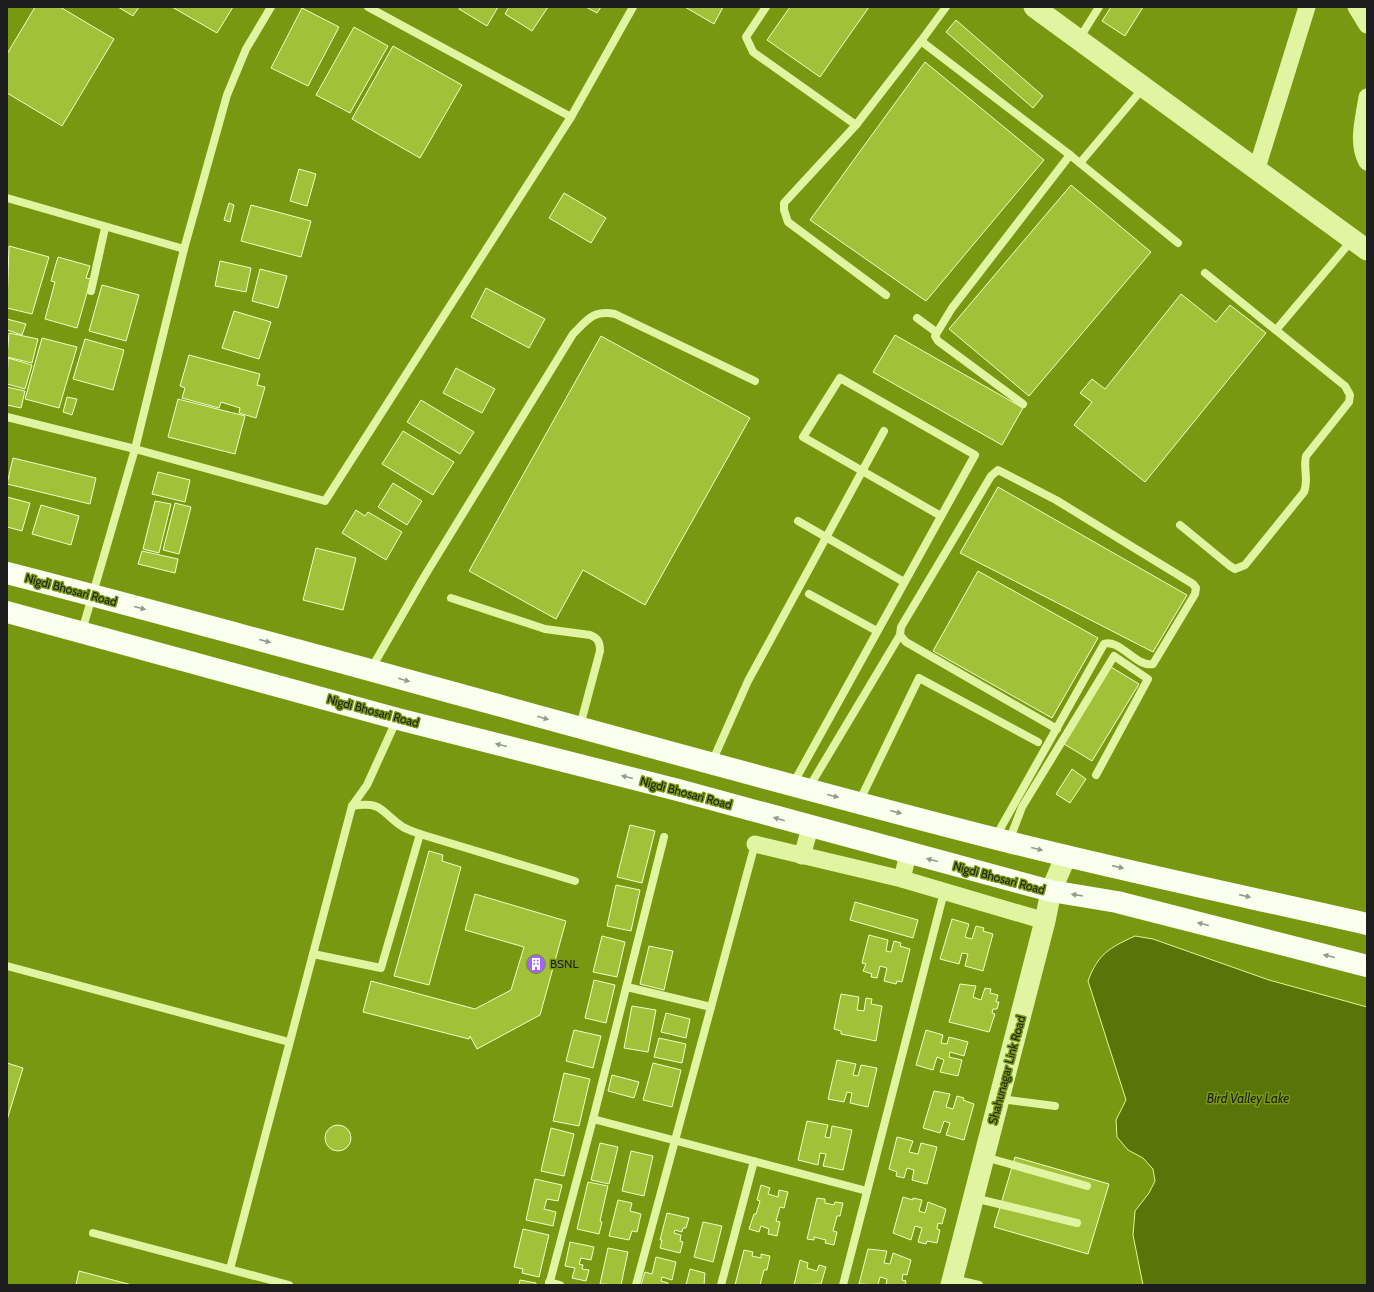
<svg xmlns="http://www.w3.org/2000/svg" width="1374" height="1292" viewBox="0 0 1374 1292" font-family="Cabin,sans-serif">
	<style>
		.water { fill: #597409; stroke: #e2f892 }
		.building { fill: #a0c138; stroke: #f2fec9 }
		.lines { fill: none; stroke-linecap: round; stroke-linejoin: round }
		.service { stroke: #e1f4a1; stroke-width: 8 }
		.minor { stroke: #e1f4a1; stroke-width: 17 }
		.tertiary { stroke: #e1f4a1; stroke-width: 21 }
		.primary { stroke: #faffee; stroke-width: 22 }
		.oneway { fill: #979990 }
		.labels { text-anchor: middle; stroke-width: 3; stroke-linejoin: round; paint-order: stroke }
		.street-label { font-size: 12px; fill: #1d1d1d; stroke: #779810 }
		.poi-label { font-size: 12px; fill: #1d1d1d; stroke: #779810; text-anchor: start }
		.water-label { font-size: 13px; font-style: italic; fill: #1c1d19; stroke: #779810 }
	</style>
	<rect width="100%" height="100%" fill="#779810"/>
	<!-- water -->
	<path class="water" d="M1135 936 1153 939 1269 980 1367 1007V1285H1143L1133 1235 1135 1211 1149 1193 1155 1181 1153 1169 1143 1158 1128 1150 1117 1137 1116 1120 1126 1100 1088 981C1098 954 1109 948 1135 936Z"/>
	<!-- building -->
	<g class="building">
		<polygon points="35,7 60,7 114,39 62,126 7,93 7,54"/>
		<polygon points="118,7 139,7 133,16"/>
		<polygon points="172,7 233,7 217,33"/>
		<polygon points="460,7 498,7 487,26 459,9"/>
		<polygon points="509,7 548,7 532,31 505,14"/>
		<polygon points="586,7 601,7 597,13"/>
		<polygon points="685,7 723,7 714,24"/>
		<polygon points="790,7 869,7 820,77 767,40"/>
		<polygon points="1111,7 1143,7 1125,36 1102,21"/>
		<polygon points="302,8 339,27 308,86 271,68"/>
		<polygon points="956,20 1043,96 1033,108 946,32"/>
		<polygon points="354,27 388,46 350,113 316,95"/>
		<polygon points="393,46 462,85 420,158 352,119"/>
		<polygon points="925,62 1044,160 926,301 810,220"/>
		<polygon points="299,169 316,174 307,206 290,201"/>
		<polygon points="1071,185 1151,252 1029,396 949,329"/>
		<polygon points="564,193 606,218 591,243 549,218"/>
		<polygon points="229,203 234,205 230,222 224,220"/>
		<polygon points="251,205 311,221 301,257 241,241"/>
		<polygon points="9,246 49,257 32,314 7,308"/>
		<polygon points="58,257 90,266 86,278 91,279 77,328 45,319 55,282 51,281"/>
		<polygon points="220,261 251,268 246,292 215,286"/>
		<polygon points="260,269 287,276 278,308 252,301"/>
		<polygon points="102,285 139,295 126,341 89,331"/>
		<polygon points="486,288 545,319 529,348 471,317"/>
		<polygon points="1181,294 1216,322 1230,305 1266,333 1145,482 1074,425 1092,402 1080,393 1092,379 1105,389"/>
		<polygon points="234,311 271,322 259,359 222,348"/>
		<polygon points="7,319 26,324 22,335 7,330"/>
		<polygon points="9,333 38,339 32,363 7,357"/>
		<polygon points="895,335 1023,408 1002,445 873,372"/>
		<polygon points="601,336 750,418 645,605 583,570 556,619 469,571"/>
		<polygon points="42,338 77,347 59,408 25,399"/>
		<polygon points="85,339 124,350 113,390 73,379"/>
		<polygon points="189,355 260,374 257,385 265,387 256,418 239,413 240,408 221,402 219,408 182,398 185,388 180,386"/>
		<polygon points="8,358 32,365 25,389 7,384"/>
		<polygon points="456,368 495,389 482,413 443,393"/>
		<polygon points="7,387 25,391 21,408 7,405"/>
		<polygon points="67,397 77,399 72,415 63,412"/>
		<polygon points="178,399 245,416 235,454 168,437"/>
		<polygon points="421,400 474,432 460,454 407,422"/>
		<polygon points="403,431 454,462 433,495 382,464"/>
		<polygon points="13,458 96,478 90,504 7,484"/>
		<polygon points="158,472 190,480 185,502 152,494"/>
		<polygon points="393,483 422,501 407,525 378,507"/>
		<polygon points="998,487 1187,595 1153,652 960,553"/>
		<polygon points="7,497 30,503 22,531 7,527"/>
		<polygon points="155,501 171,504 159,553 143,549"/>
		<polygon points="175,503 191,507 179,554 163,550"/>
		<polygon points="41,505 79,516 71,545 32,534"/>
		<polygon points="356,510 365,516 368,512 402,532 386,560 342,533"/>
		<polygon points="316,548 356,558 343,610 303,600"/>
		<polygon points="142,551 178,559 175,573 138,564"/>
		<polygon points="978,571 1098,638 1052,718 933,651"/>
		<polygon points="1111,667 1139,684 1092,761 1064,744"/>
		<polygon points="1072,769 1086,779 1070,803 1056,794"/>
		<polygon points="630,825 655,831 642,883 617,877"/>
		<polygon points="429,851 443,855 442,861 461,867 429,985 394,976"/>
		<polygon points="616,885 640,890 631,931 607,926"/>
		<polygon points="475,894 566,921 540,1015 477,1049 470,1036 469,1039 363,1012 371,981 475,1009 511,990 524,947 465,930"/>
		<polygon points="855,902 918,920 913,938 850,920"/>
		<polygon points="952,919 969,924 965,937 972,939 976,926 984,928 983,931 993,934 983,971 965,966 968,954 962,953 959,964 940,959"/>
		<polygon points="869,935 888,940 886,951 891,952 894,941 901,943 900,946 910,949 902,982 897,981 896,984 884,981 887,968 880,966 877,978 871,977 872,974 863,971 866,964 862,963"/>
		<polygon points="602,936 625,942 617,977 593,972"/>
		<polygon points="649,946 673,951 664,990 640,984"/>
		<polygon points="594,980 615,985 606,1023 585,1018"/>
		<polygon points="960,984 976,986 973,997 981,1000 985,988 991,989 990,993 998,995 996,1002 999,1002 997,1009 993,1009 992,1013 995,1014 989,1032 949,1022"/>
		<polygon points="841,994 859,997 857,1010 864,1011 866,998 872,999 871,1004 882,1006 876,1041 841,1034 841,1031 834,1029"/>
		<polygon points="632,1006 656,1010 648,1052 624,1048"/>
		<polygon points="666,1013 690,1019 686,1038 661,1032"/>
		<polygon points="574,1030 601,1036 593,1068 566,1061"/>
		<polygon points="926,1030 943,1035 941,1043 947,1044 949,1037 968,1042 964,1056 950,1052 949,1057 962,1060 958,1076 940,1072 944,1060 937,1057 933,1070 916,1065"/>
		<polygon points="659,1038 686,1044 682,1063 654,1057"/>
		<polygon points="837,1060 856,1064 853,1075 858,1076 861,1065 877,1068 868,1107 850,1103 852,1093 847,1092 844,1102 828,1099"/>
		<polygon points="7,1063 23,1068 7,1120"/>
		<polygon points="653,1063 681,1070 672,1107 643,1100"/>
		<polygon points="564,1073 590,1079 579,1126 553,1121"/>
		<polygon points="612,1075 639,1082 634,1098 608,1091"/>
		<polygon points="934,1091 950,1094 946,1107 953,1109 957,1096 964,1098 963,1100 974,1104 964,1140 946,1135 950,1123 944,1121 940,1133 923,1128"/>
		<polygon points="807,1121 828,1125 825,1137 830,1138 832,1126 852,1130 843,1170 823,1166 826,1154 820,1153 818,1165 798,1160"/>
		<circle cx="338" cy="1138" r="13"/>
		<polygon points="551,1128 574,1134 564,1176 541,1171"/>
		<polygon points="897,1137 913,1141 909,1152 918,1154 921,1143 937,1147 927,1184 912,1180 914,1170 907,1168 904,1178 896,1176 897,1172 889,1169"/>
		<polygon points="600,1143 618,1147 609,1184 591,1180"/>
		<polygon points="631,1151 653,1156 644,1196 622,1191"/>
		<polygon points="1015,1157 1109,1184 1088,1254 994,1227"/>
		<polygon points="535,1179 562,1185 558,1201 547,1199 544,1209 556,1212 553,1226 526,1220"/>
		<polygon points="588,1182 608,1186 600,1221 602,1222 599,1234 577,1229"/>
		<polygon points="761,1185 770,1188 768,1194 778,1197 779,1190 788,1192 784,1208 780,1207 776,1221 780,1222 777,1236 768,1234 769,1229 761,1226 759,1232 749,1229 754,1214 756,1214 760,1201 757,1200"/>
		<polygon points="903,1197 913,1200 913,1198 922,1200 919,1211 925,1213 928,1202 946,1209 942,1224 938,1223 937,1229 940,1230 937,1243 927,1241 926,1244 918,1242 922,1228 915,1226 911,1240 893,1233"/>
		<polygon points="817,1198 825,1199 825,1203 834,1205 835,1202 843,1203 840,1216 837,1216 833,1231 837,1232 834,1245 825,1243 826,1240 814,1237 814,1240 807,1239"/>
		<polygon points="618,1200 632,1203 630,1211 641,1214 637,1232 632,1231 629,1240 609,1236"/>
		<polygon points="667,1213 689,1218 686,1228 683,1228 682,1232 675,1230 674,1233 681,1235 680,1241 683,1242 680,1253 660,1248 662,1240 660,1240"/>
		<polygon points="703,1222 722,1226 713,1262 694,1257"/>
		<polygon points="523,1229 549,1235 539,1277 522,1273 523,1269 514,1267"/>
		<polygon points="570,1242 594,1247 591,1260 581,1258 579,1264 583,1265 582,1269 589,1270 586,1281 572,1278 575,1268 565,1266"/>
		<polygon points="608,1248 628,1252 621,1285 600,1284"/>
		<polygon points="868,1249 887,1251 884,1263 890,1264 893,1253 911,1260 907,1275 903,1274 902,1280 906,1281 905,1285 886,1285 887,1279 880,1277 878,1285 859,1284"/>
		<polygon points="744,1250 753,1252 752,1256 761,1258 761,1254 770,1256 767,1270 764,1270 760,1285 735,1285"/>
		<polygon points="656,1257 676,1262 672,1280 662,1277 661,1281 668,1283 667,1285 641,1285 645,1272 652,1274"/>
		<polygon points="800,1260 808,1263 807,1268 817,1271 819,1265 826,1267 821,1284 794,1285"/>
		<polygon points="690,1269 705,1273 704,1285 686,1285"/>
		<polygon points="79,1271 132,1285 76,1285"/>
		<polygon points="520,1280 536,1283 536,1285 519,1285"/>
	</g>
	<g class="lines">
		<!-- service -->
		<g class="service">
			<polyline points="368,7 571,117"/>
			<polyline points="766,7 746,37 753,52 856,125"/>
			<polyline points="1079,39 1099,7"/>
			<polyline points="921,41 946,7"/>
			<polyline points="1080,163 1144,87"/>
			<polyline points="7,198 184,249"/>
			<polyline points="91,291 105,228"/>
			<polyline points="886,295 788,222 784,210 784,203 856,125 921,41 1070,155 1178,243"/>
			<polyline points="917,318 936,332"/>
			<polyline points="1276,330 1352,240"/>
			<polyline points="1023,404 938,341 935,336 952,308 1070,155"/>
			<polyline points="7,417 135,449 325,501 571,117 633,7"/>
			<polyline points="798,521 904,582"/>
			<path d="M1180 525 1230 566 1235 569 1245 565 1304 492C1309 479 1303 469 1306 456L1349 402 1350 395 1345 386 1205 273"/>
			<polyline points="809,594 877,631"/>
			<path d="M451 598 545 629 590 635C598 638 600 642 600 651L580 726"/>
			<polyline points="82,631 135,449 184,249 227,95 246,49 271,7"/>
			<path d="M371 669 424 577 573 334C588 319 593 310 615 314L755 381"/>
			<polyline points="712,762 748,681 884,431"/>
			<path d="M793 784C854 674 914 564 975 455L840 378 803 437 941 516"/>
			<polyline points="808,789 900,635"/>
			<polyline points="859,802 919,678 1038,742"/>
			<path d="M352 806C384 801 380 812 403 827 408 830 415 832 420 834L575 881"/>
			<path d="M995 838 1104 644C1119 638 1137 668 1153 664L1195 594 1196 588 1193 584 1056 500 998 470 991 476 901 627 900 635 906 642 1057 729"/>
			<polyline points="1009,841 1022,807 1114,656 1148,679 1096,775"/>
			<polyline points="313,954 381,968 420,834"/>
			<polyline points="7,966 289,1042"/>
			<polyline points="627,987 711,1007"/>
			<polyline points="1000,1099 1055,1106"/>
			<polyline points="593,1119 867,1191"/>
			<polyline points="985,1157 1087,1186"/>
			<polyline points="974,1198 1077,1223"/>
			<polyline points="93,1233 289,1285"/>
			<polyline points="230,1269 352,806 367,785 397,719"/>
			<polyline points="953,1279 979,1285"/>
			<polyline points="549,1282 560,1285"/>
			<polyline points="549,1285 593,1119 664,837"/>
			<polyline points="636,1285 755,844"/>
			<polyline points="721,1285 754,1161"/>
			<polyline points="843,1285 944,892"/>
		</g>
		<!-- minor -->
		<g class="minor">
			<polyline points="1356,7 1367,25"/>
			<path d="M1367 97C1364 118 1356 143 1367 162"/>
			<polyline points="1257,168 1307,7"/>
			<polyline points="755,844 902,879 1045,921"/>
			<polyline points="802,856 810,828"/>
			<polyline points="902,879 908,854"/>
		</g>
		<!-- tertiary -->
		<g class="tertiary">
			<polyline points="1034,7 1367,250"/>
			<polyline points="951,1285 1045,921 1051,891 1066,856"/>
		</g>
		<!-- primary -->
		<g class="primary">
			<path d="M7 573C342 659 674 757 1009 842 1128 872 1248 897 1367 924"/>
			<polyline points="7,612 398,719 678,790 1051,891 1117,902 1367,966"/>
		</g>
	</g>
	<!-- one-way arrows -->
	<defs><path id="oneway-solid" d="M-6-.8H1V-3.2L6.5 0L1 3.2V.8H-6Z"/></defs>
	<g class="oneway">
		<use href="#oneway-solid" transform="translate(140 608) rotate(15)"/>
		<use href="#oneway-solid" transform="translate(265 641) rotate(15)"/>
		<use href="#oneway-solid" transform="translate(404 680) rotate(16)"/>
		<use href="#oneway-solid" transform="translate(543 718) rotate(16)"/>
		<use href="#oneway-solid" transform="translate(501 745) rotate(-166)"/>
		<use href="#oneway-solid" transform="translate(627 777) rotate(-166)"/>
		<use href="#oneway-solid" transform="translate(833 796) rotate(14)"/>
		<use href="#oneway-solid" transform="translate(896 812) rotate(15)"/>
		<use href="#oneway-solid" transform="translate(779 819) rotate(-164)"/>
		<use href="#oneway-solid" transform="translate(1037 849) rotate(14)"/>
		<use href="#oneway-solid" transform="translate(932 860) rotate(-165)"/>
		<use href="#oneway-solid" transform="translate(1118 867) rotate(13)"/>
		<use href="#oneway-solid" transform="translate(1077 895) rotate(-171)"/>
		<use href="#oneway-solid" transform="translate(1245 896) rotate(13)"/>
		<use href="#oneway-solid" transform="translate(1203 924) rotate(-166)"/>
		<use href="#oneway-solid" transform="translate(1329 956) rotate(-166)"/>
	</g>
	<!-- icons -->
	<defs>
		<g id="building-disc" transform="scale(1)"><circle r="9.5" fill="#a164ff" stroke="#779810"/><path d="M-4-6H4V6H1V3H-1V6H-4ZM-2.5-4.3h1.7v1.8h-1.7ZM.8-4.3h1.7v1.8H.8ZM-2.5-1h1.7V.8h-1.7ZM.8-1h1.7V.8H.8Z" fill="#fff"/></g>
	</defs>
	<g fill-rule="evenodd">
		<use href="#building-disc" x="536" y="964"/>
	</g>
	<g class="labels">
		<!-- street labels -->
		<g class="street-label">
			<text transform="translate(71 590) rotate(15)" y="4">Nigdi Bhosari Road</text>
			<text transform="translate(373 711) rotate(15)" y="4">Nigdi Bhosari Road</text>
			<text transform="translate(686 793) rotate(15)" y="4">Nigdi Bhosari Road</text>
			<text transform="translate(999 878) rotate(15)" y="4">Nigdi Bhosari Road</text>
			<text transform="translate(1007 1070) rotate(-75)" y="4">Shahunagar Link Road</text>
		</g>
		<!-- poi labels -->
		<g class="poi-label">
			<text x="550" y="968">BSNL</text>
		</g>
		<!-- water labels -->
		<g class="water-label">
			<text x="1248" y="1103">Bird Valley Lake</text>
		</g>
	</g>
	<!-- border -->
	<rect width="1374" height="1292" fill="none" stroke="#1d1d1d" stroke-width="16"/>
</svg>
